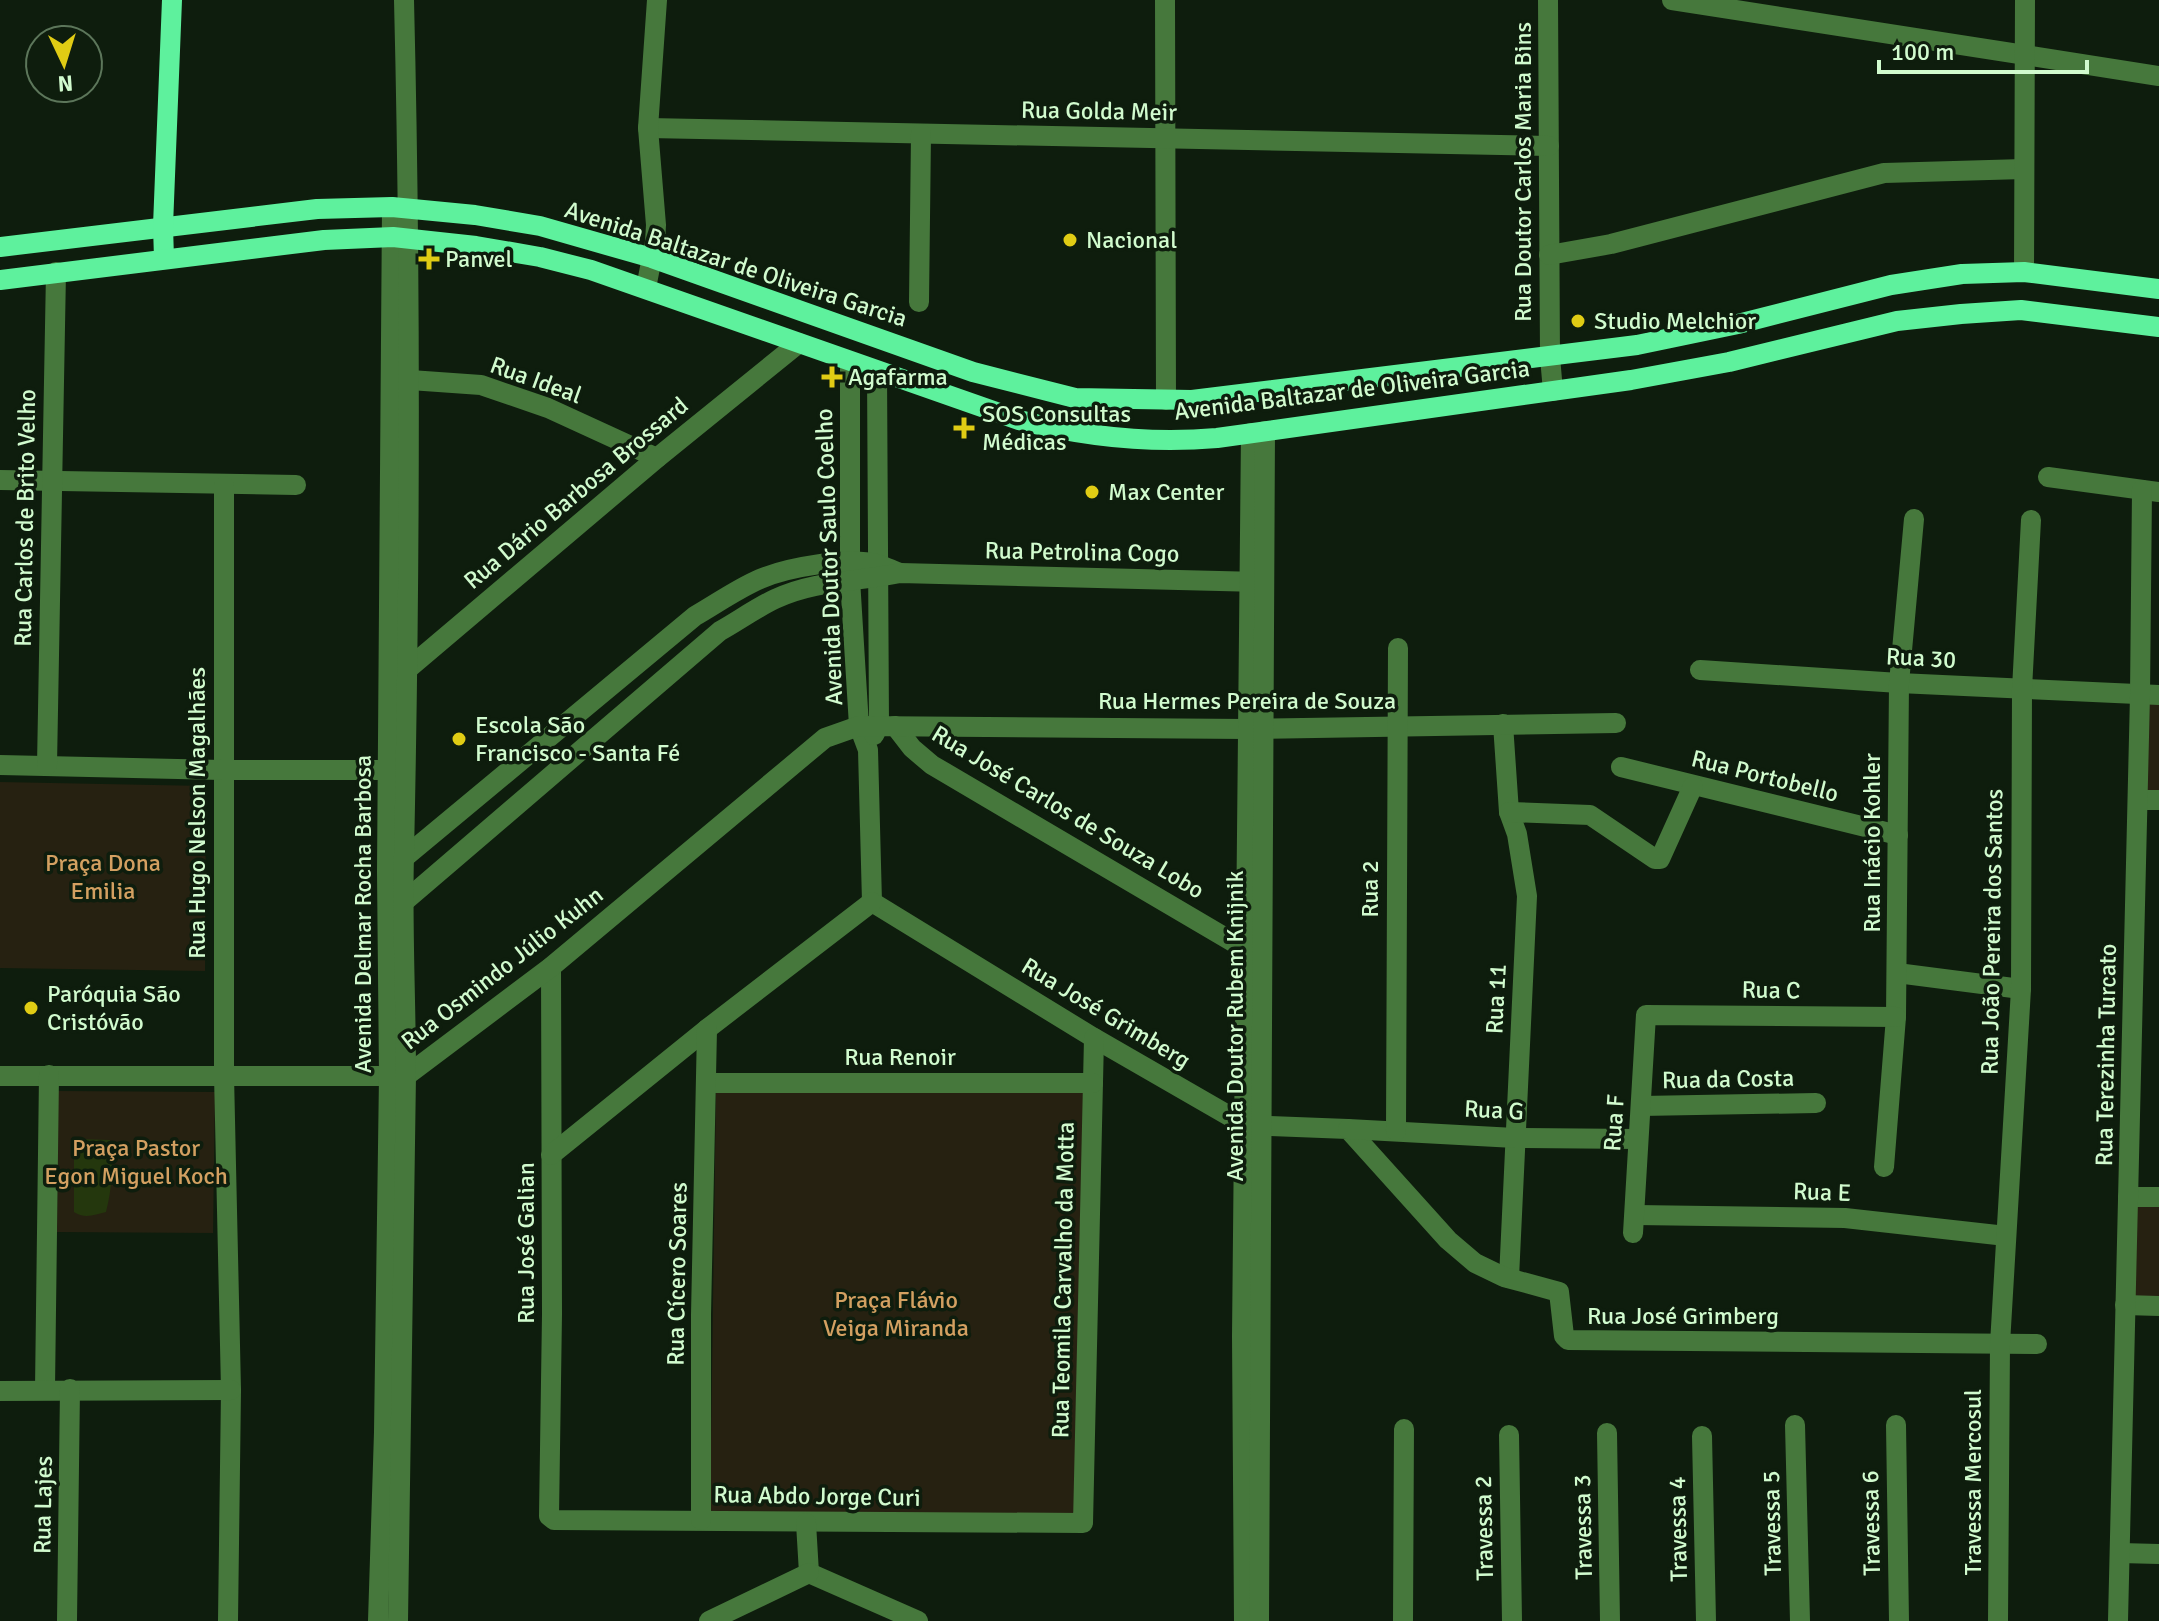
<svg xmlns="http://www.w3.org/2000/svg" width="2159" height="1621" viewBox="0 0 2159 1621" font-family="Signika,sans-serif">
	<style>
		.green { fill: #262111 }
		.water { fill: #24370d }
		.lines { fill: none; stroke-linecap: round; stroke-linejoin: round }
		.minor { stroke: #46783c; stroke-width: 20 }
		.major { stroke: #5ef19d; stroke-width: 20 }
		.poi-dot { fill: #e0cc14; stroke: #0e1d0d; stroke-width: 3 }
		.labels { text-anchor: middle; stroke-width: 7; stroke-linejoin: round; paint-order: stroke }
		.street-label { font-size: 24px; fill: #d1fbce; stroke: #0e1d0d }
		.poi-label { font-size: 24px; fill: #d1fbce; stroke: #0e1d0d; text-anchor: start }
		.park-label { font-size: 24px; fill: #d3a061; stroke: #0e1d0d }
	</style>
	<rect width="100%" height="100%" fill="#0e1d0d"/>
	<!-- green -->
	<g class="green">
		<polygon points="2148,703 2159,703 2159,795 2146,795"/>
		<polygon points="0,782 206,786 205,971 0,968"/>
		<polygon points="716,1090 1085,1092 1074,1513 710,1513"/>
		<polygon points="58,1091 215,1092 213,1233 57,1232"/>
		<polygon points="2133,1200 2159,1201 2159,1300 2131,1300"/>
	</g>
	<!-- water -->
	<path class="water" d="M78 1139 110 1140C114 1163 112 1189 106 1212 95 1215 84 1219 74 1212V1150Z"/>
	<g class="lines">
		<!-- minor -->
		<g class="minor">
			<polyline points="1165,0 1166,400"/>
			<polyline points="1548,0 1550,357 1553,391"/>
			<polyline points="1672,0 2159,76"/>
			<polyline points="648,128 1549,146"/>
			<polyline points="1549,255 1611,244 1884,173 2024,169"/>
			<polyline points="2024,272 2025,0"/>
			<polyline points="646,288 655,242 656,225 648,128 657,0"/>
			<polyline points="919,302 921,134"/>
			<polyline points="850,362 850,579 859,726 868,750 872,902"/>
			<polyline points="396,379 481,385 548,408 657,458"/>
			<polyline points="2048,477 2159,492"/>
			<polyline points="0,480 296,485"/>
			<polyline points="224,486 224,1075 231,1390 228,1621"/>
			<polyline points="1700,670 1899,683 2159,695"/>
			<polyline points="403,673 657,458 799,343"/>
			<polyline points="1503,724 1509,812 1517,834 1527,896 1509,1278"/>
			<polyline points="895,726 912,748 932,765 1255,955"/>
			<polyline points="874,735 879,725 877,371"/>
			<polyline points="0,765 222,770 400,770"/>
			<polyline points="47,765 56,272"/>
			<polyline points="1621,767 1898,835"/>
			<polyline points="2138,800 2159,800"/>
			<polyline points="1509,812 1590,815 1655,859 1660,859 1693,786"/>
			<path d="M399 862 695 616C716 604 737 589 760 579 788 567 847 557 877 564 884 566 892 570 900 573"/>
			<polyline points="872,902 1094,1038 1245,1125 1348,1129 1448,1240 1475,1263 1504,1277 1559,1292 1564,1336 1568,1340 2037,1344"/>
			<path d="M398 907 720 631C738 621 756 608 775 599 815 580 858 582 900 573L1260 582"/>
			<polyline points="551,967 552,1314 549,1516 554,1520 1083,1523 1094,1038"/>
			<polyline points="1897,973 2021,989"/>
			<polyline points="0,1076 406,1076 551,967 825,738 859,726 1247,729 1616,723"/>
			<polyline points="707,1083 1093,1083"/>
			<polyline points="1641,1106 1816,1103"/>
			<polyline points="1348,1129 1515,1138 1638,1139"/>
			<polyline points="1396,1131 1398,648"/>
			<polyline points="551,1155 707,1029 872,902"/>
			<polyline points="1884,1167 1896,1017 1899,683 1914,519"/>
			<polyline points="2128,1197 2159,1197"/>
			<polyline points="1636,1215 1845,1218 2006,1236"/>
			<polyline points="1633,1233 1646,1015 1896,1017"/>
			<polyline points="2125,1305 2159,1306"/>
			<polyline points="45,1389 49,1075"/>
			<polyline points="0,1391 231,1390"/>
			<polyline points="1795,1425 1800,1621"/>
			<polyline points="1896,1425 1899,1621"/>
			<polyline points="1607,1433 1610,1621"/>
			<polyline points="1509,1435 1512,1621"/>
			<polyline points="1702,1436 1706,1621"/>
			<polyline points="701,1520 701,1315 707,1029"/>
			<polyline points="806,1523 809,1573"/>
			<polyline points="2120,1553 2159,1554"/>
			<polyline points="809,1573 918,1621"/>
			<polyline points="67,1621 70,1389"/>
			<polyline points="378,1621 384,1432 389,1076 387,872 392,207"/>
			<path d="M398 1621C402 1439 405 1257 406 1075 406 1002 402 928 404 855 410 570 411 285 404 0"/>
			<polyline points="709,1621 809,1573"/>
			<polyline points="1244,1621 1242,1336 1251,433"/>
			<polyline points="1259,1621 1265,431"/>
			<polyline points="1403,1621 1404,1429"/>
			<polyline points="1998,1621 2000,1344 2021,989 2022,689 2031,520"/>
			<polyline points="2118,1621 2140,695 2142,490"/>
		</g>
		<!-- major -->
		<g class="major">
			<polyline points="0,247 317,209 392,207 475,215 540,226 652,258 973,372 1075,398 1192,400 1637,345 1738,324 1891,285 1962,274 2024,272 2159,289"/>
			<polyline points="164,258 163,226 172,0"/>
			<path d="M0 280 324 240 393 237 476 246 540 257 591 270 1019 420C1085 437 1149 444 1217 438L1631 380 1729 362 1897 321 1961 314 2021 310 2159 327"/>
		</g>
	</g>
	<!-- markers -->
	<g class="poi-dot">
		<circle cx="1070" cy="240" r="8"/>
		<path d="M425 247h8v8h8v8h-8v8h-8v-8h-8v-8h8z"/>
		<circle cx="1578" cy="321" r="8"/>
		<path d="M828 365h8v8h8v8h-8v8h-8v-8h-8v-8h8z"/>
		<path d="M960 416h8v8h8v8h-8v8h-8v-8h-8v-8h8z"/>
		<circle cx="1092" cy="492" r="8"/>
		<circle cx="459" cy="739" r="8"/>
		<circle cx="31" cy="1008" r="8"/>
	</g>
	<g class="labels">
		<!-- street labels -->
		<g class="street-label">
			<text transform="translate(1099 111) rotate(1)" y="8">Rua Golda Meir</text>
			<text transform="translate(1523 172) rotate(-90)" y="8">Rua Doutor Carlos Maria Bins</text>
			<text transform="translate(736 264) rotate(18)" y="8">Avenida Baltazar de Oliveira Garcia</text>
			<text transform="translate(536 380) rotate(20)" y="8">Rua Ideal</text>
			<text transform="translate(1352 390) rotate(-7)" y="8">Avenida Baltazar de Oliveira Garcia</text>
			<text transform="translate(576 493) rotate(-40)" y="8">Rua Dário Barbosa Brossard</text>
			<text transform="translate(25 518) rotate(-89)" y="8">Rua Carlos de Brito Velho</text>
			<text transform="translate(1082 552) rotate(1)" y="8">Rua Petrolina Cogo</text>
			<text transform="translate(829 557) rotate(-92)" y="8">Avenida Doutor Saulo Coelho</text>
			<text transform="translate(1921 658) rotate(3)" y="8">Rua 30</text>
			<text x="1247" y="709">Rua Hermes Pereira de Souza</text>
			<text transform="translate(1765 776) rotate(14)" y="8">Rua Portobello</text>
			<text transform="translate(1068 812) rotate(31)" y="8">Rua José Carlos de Souza Lobo</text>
			<text transform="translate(197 813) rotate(-90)" y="8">Rua Hugo Nelson Magalhães</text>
			<text transform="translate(1872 843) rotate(-90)" y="8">Rua Inácio Kohler</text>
			<text transform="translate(1370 889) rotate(-90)" y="8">Rua 2</text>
			<text transform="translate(363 914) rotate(-90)" y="8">Avenida Delmar Rocha Barbosa</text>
			<text transform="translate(1992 932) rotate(-89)" y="8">Rua João Pereira dos Santos</text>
			<text transform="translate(502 968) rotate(-38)" y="8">Rua Osmindo Júlio Kuhn</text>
			<text transform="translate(1771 990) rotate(1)" y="8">Rua C</text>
			<text transform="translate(1496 999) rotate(-87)" y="8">Rua 11</text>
			<text transform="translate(1106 1013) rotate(31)" y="8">Rua José Grimberg</text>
			<text transform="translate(1235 1026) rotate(-90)" y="8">Avenida Doutor Rubem Knijnik</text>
			<text transform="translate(2106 1055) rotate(-89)" y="8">Rua Terezinha Turcato</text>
			<text x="900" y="1065">Rua Renoir</text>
			<text transform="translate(1728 1079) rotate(-1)" y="8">Rua da Costa</text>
			<text transform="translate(1494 1110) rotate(3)" y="8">Rua G</text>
			<text transform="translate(1614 1123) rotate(-86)" y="8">Rua F</text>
			<text transform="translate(1822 1192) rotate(2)" y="8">Rua E</text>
			<text transform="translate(526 1243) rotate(-90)" y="8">Rua José Galian</text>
			<text transform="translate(677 1274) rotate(-89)" y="8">Rua Cícero Soares</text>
			<text transform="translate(1063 1280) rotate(-89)" y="8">Rua Teomila Carvalho da Motta</text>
			<text x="1683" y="1324">Rua José Grimberg</text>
			<text transform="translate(1973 1482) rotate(-90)" y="8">Travessa Mercosul</text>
			<text transform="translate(817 1496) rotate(1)" y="8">Rua Abdo Jorge Curi</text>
			<text transform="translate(43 1505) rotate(-89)" y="8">Rua Lajes</text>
			<text transform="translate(1772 1523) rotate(-91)" y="8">Travessa 5</text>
			<text transform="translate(1871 1523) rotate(-91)" y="8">Travessa 6</text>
			<text transform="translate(1583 1527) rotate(-91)" y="8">Travessa 3</text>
			<text transform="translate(1484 1528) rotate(-91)" y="8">Travessa 2</text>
			<text transform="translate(1678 1529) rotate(-91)" y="8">Travessa 4</text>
		</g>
		<!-- poi labels -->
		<g class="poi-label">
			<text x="1086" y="248">Nacional</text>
			<text x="445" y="267">Panvel</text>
			<text x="1594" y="329">Studio Melchior</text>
			<text x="848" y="385">Agafarma</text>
			<text x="982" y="422">SOS Consultas<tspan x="982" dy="28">Médicas</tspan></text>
			<text x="1108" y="500">Max Center</text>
			<text x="475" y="733">Escola São<tspan x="475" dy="28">Francisco - Santa Fé</tspan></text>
			<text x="47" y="1002">Paróquia São<tspan x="47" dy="28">Cristóvão</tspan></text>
		</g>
		<!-- park labels -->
		<g class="park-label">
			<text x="103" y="871">Praça Dona<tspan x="103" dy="28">Emilia</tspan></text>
			<text x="136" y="1156">Praça Pastor<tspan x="136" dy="28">Egon Miguel Koch</tspan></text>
			<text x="896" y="1308">Praça Flávio<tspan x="896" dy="28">Veiga Miranda</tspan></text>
		</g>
	</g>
	<!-- north arrow -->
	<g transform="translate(64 64) rotate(176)"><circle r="38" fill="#0e1d0d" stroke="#5c765a" stroke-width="2"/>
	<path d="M0-6L14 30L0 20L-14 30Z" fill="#e0cc14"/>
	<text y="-12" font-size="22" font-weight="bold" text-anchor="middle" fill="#d1fbce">N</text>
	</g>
	<!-- scale -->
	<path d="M1879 60v12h208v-12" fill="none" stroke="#d1fbce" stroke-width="4"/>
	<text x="1891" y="60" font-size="24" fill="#d1fbce" stroke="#0e1d0d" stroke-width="6" paint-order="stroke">100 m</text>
</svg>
